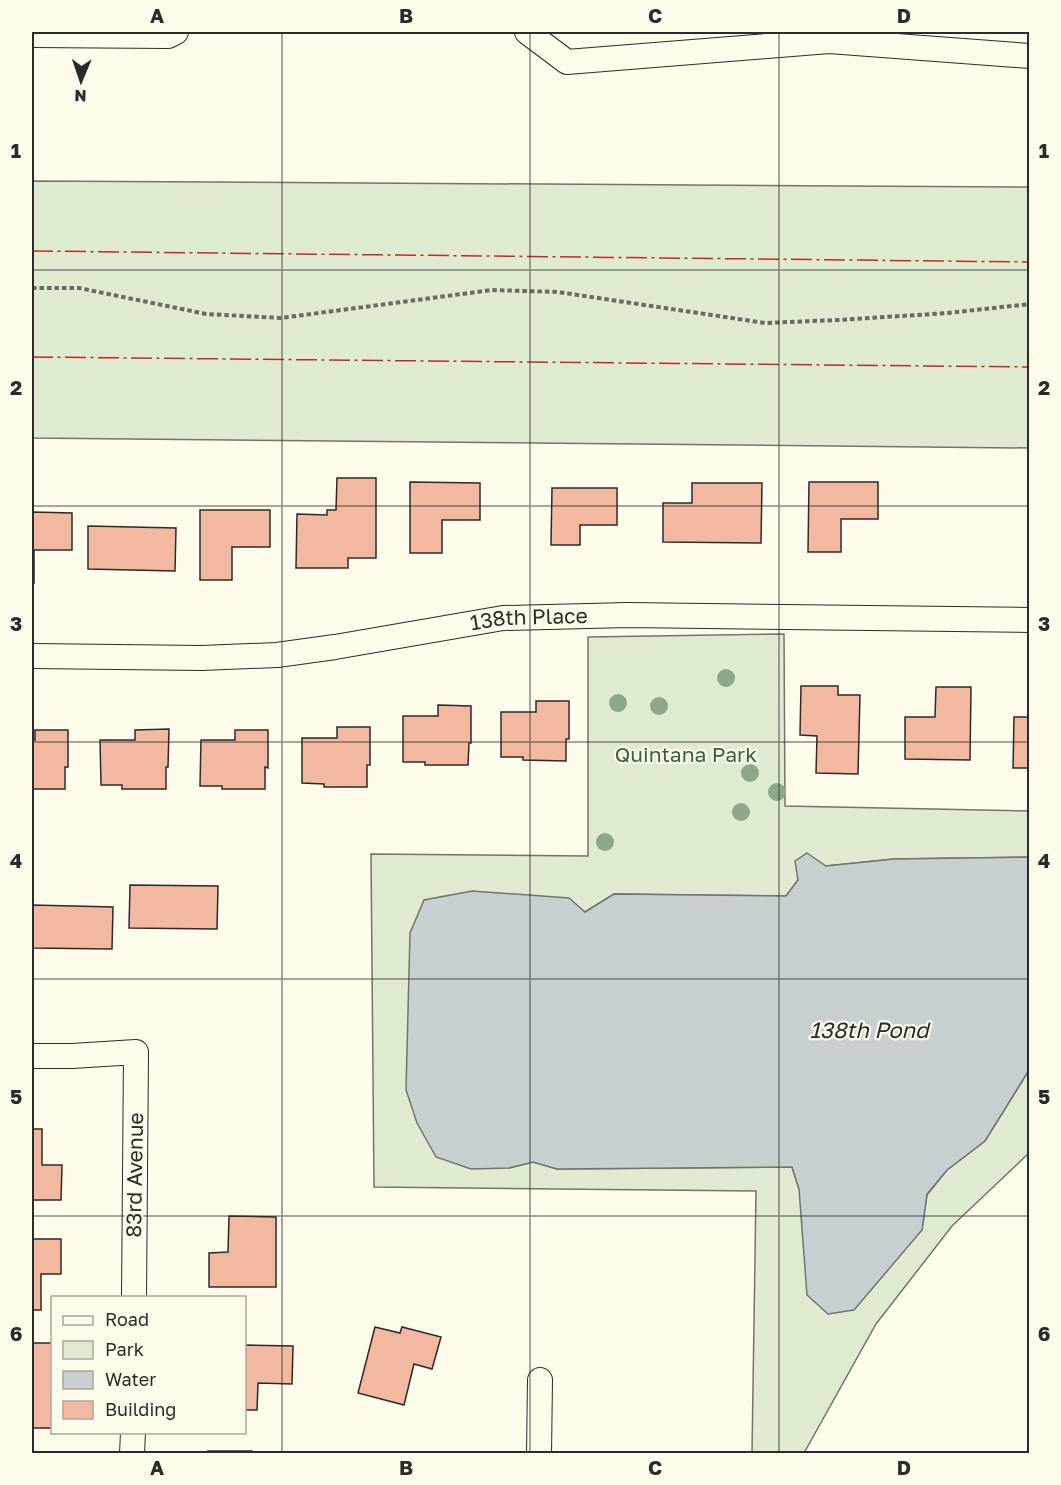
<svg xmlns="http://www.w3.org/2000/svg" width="1061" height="1485" viewBox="0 0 1061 1485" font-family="'Golos Text',sans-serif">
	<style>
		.green { fill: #deebd1; stroke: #74746e; stroke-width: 1.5 }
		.water { fill: #c7d0d0; stroke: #74746e; stroke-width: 1.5 }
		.building { fill: #f2b8a0; stroke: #2b2b2b; stroke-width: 1.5 }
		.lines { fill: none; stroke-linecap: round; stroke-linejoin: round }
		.minor-casing { stroke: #2b2b2b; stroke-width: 26 }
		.path { stroke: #6a6964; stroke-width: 4; stroke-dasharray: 4.5 3; stroke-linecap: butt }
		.minor { stroke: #fdfbea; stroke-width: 24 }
		.power { stroke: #c62828; stroke-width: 1.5; stroke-dasharray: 21 4.5 3 4.5; stroke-linecap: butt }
		.tree { fill: #8ea78a }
		.grid { fill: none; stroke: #2b2b2b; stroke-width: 1.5; stroke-opacity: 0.55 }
		.labels { text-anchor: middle; stroke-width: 4.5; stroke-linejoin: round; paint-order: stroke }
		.street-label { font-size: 21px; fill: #2b2b2b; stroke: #fdfbea }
		.park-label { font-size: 21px; fill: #34623c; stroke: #fdfbea }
		.water-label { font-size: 22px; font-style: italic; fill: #2b2b2b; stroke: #fdfbea }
		.neatline { fill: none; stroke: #2b2b2b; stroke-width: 2 }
		.grid-label { font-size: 20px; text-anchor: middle; font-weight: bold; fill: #2b2b2b }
	</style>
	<rect width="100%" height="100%" fill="#fdfbea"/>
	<!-- green -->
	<g class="green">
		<polygon points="32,181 1029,187 1029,448 32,438"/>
		<polygon points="784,634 785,806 1029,811 1029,857 894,859 826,866 798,880 786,896 614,894 585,912 509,1168 533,1162 557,1169 792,1167 799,1189 922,1230 927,1195 947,1170 985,1141 1029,1070 1029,1153 952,1226 876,1324 804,1453 752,1453 756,1191 374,1187 371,854 588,856 588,637"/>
	</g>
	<!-- water -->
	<polygon class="water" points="807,853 826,866 894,859 1029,857 1029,1070 985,1141 947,1170 927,1194 922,1230 854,1310 828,1314 807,1295 799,1189 792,1167 557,1169 533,1162 509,1168 471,1169 436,1157 417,1123 406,1090 410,933 424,900 472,891 569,898 585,912 614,894 786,896 798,880 795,861"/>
	<!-- building -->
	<g class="building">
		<polygon points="337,478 376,478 376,558 348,558 348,568 296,568 297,514 327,515 327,510 336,510"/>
		<polygon points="410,482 480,483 480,520 442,520 442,553 410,553"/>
		<polygon points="809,482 878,482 878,519 841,519 841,552 808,552"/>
		<polygon points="692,483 762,483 761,543 663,542 663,503 692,503"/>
		<polygon points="552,488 617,488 617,525 580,525 580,545 551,545"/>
		<polygon points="200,510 270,510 270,547 232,547 232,580 200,580"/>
		<polygon points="32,512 72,513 72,550 34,550 34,583 32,583"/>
		<polygon points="88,526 176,528 175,571 88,569"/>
		<polygon points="801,686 838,686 838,695 860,695 858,774 816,773 817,736 800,735"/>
		<polygon points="936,687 971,687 970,760 905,759 905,717 935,717"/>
		<polygon points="536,701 569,701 569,739 566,739 566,761 523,760 523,757 501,757 501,712 536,712"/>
		<polygon points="438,705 471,706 471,743 469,743 468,765 425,765 425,762 403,762 403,716 438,716"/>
		<polygon points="1014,717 1030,717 1030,768 1013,768"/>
		<polygon points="337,727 370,727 370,765 367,765 367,787 324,787 324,784 302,783 302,738 337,738"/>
		<polygon points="169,729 168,767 166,767 166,789 122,789 122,785 101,785 100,740 135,740 135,730"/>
		<polygon points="35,730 68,730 68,767 65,767 65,789 32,789 32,740 35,740"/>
		<polygon points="235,730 268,730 268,768 265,767 265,789 222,789 222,786 200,786 201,740 235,740"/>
		<polygon points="130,885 218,886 217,929 129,928"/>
		<polygon points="32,905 113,907 112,949 32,948"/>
		<polygon points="32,1129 42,1129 42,1165 62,1165 61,1200 32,1200"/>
		<polygon points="229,1216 276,1217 276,1287 209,1287 209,1253 228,1252"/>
		<polygon points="32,1239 61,1239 61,1274 41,1274 41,1310 32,1310"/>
		<polygon points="375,1327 400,1333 402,1327 441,1337 432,1369 414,1364 404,1405 358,1393"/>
		<rect x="32" y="1343" width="20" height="85"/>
		<polygon points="244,1345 293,1346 292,1384 258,1383 257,1410 244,1410"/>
		<rect x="208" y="1451" width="44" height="3"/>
	</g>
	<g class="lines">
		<!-- minor casing -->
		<g class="minor-casing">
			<g id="minor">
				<polyline points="527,32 567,62 829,41 1030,56"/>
				<polyline points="32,35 168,36 176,32"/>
				<path id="s1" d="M32 656 202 658 277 655 335 647 503 618 628 615 1030 620"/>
				<polyline points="32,1056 72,1056 136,1052 134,1298"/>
				<polyline points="132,1454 133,1432"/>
				<polyline points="539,1454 540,1380"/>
			</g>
		</g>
		<!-- path -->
		<polyline class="path" points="32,288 79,288 206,314 281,318 492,290 558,292 765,323 838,320 948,313 1030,304"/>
		<!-- minor -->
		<use href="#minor" class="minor"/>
		<!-- power -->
		<g class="power">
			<polyline points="32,251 1030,262"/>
			<polyline points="32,357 1030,367"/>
		</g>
	</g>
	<!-- trees -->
	<g class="tree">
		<circle cx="726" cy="678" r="9"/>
		<circle cx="618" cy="703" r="9"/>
		<circle cx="659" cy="706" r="9"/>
		<circle cx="750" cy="773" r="9"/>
		<circle cx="777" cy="792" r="9"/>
		<circle cx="741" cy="812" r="9"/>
		<circle cx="605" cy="842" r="9"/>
	</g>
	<!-- grid -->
	<path class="grid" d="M282 32V1454M530 32V1454M779 32V1454M32 270H1030M32 506H1030M32 742H1030M32 979H1030M32 1216H1030"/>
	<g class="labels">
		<!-- street labels -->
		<g class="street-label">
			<text dy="7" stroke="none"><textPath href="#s1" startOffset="500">138th Place</textPath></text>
			<text transform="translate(135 1175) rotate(-89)" y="7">83rd Avenue</text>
		</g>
		<!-- park labels -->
		<g class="park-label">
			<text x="686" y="762">Quintana Park</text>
		</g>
		<!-- water labels -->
		<g class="water-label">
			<text x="869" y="1038">138th Pond</text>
		</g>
	</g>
	<!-- border -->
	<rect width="1061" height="1485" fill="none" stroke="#fdfbea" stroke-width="66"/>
	<!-- legend -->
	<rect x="51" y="1296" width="195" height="138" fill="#fdfbea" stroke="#a9a89e" stroke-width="1.5"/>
	<rect x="63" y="1316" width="30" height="9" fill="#fdfbea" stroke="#a9a89e" stroke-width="1.5"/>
	<text x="105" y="1326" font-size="18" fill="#2b2b2b">Road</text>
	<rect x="63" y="1341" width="30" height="18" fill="#deebd1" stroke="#a9a89e" stroke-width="1.5"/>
	<text x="105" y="1356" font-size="18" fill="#2b2b2b">Park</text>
	<rect x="63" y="1371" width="30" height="18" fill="#c7d0d0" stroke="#a9a89e" stroke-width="1.5"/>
	<text x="105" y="1386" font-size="18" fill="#2b2b2b">Water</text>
	<rect x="63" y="1401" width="30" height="18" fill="#f2b8a0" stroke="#a9a89e" stroke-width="1.5"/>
	<text x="105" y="1416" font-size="18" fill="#2b2b2b">Building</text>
	<!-- north arrow -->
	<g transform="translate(81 81) rotate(182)" stroke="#fdfbea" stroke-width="4.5" paint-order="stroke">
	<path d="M0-4.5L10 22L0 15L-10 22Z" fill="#2b2b2b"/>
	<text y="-9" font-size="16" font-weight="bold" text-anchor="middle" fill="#2b2b2b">N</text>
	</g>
	<rect x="33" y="33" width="995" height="1419" class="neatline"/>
	<g class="grid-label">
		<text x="157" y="23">A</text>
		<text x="406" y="23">B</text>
		<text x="655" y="23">C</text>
		<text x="904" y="23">D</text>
		<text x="16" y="158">1</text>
		<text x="1044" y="158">1</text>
		<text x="16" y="395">2</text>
		<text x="1044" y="395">2</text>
		<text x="16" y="631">3</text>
		<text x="1044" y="631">3</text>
		<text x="16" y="868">4</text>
		<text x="1044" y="868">4</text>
		<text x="16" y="1104">5</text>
		<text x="1044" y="1104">5</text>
		<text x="16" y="1341">6</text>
		<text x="1044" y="1341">6</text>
		<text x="157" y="1475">A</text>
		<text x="406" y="1475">B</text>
		<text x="655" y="1475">C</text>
		<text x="904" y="1475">D</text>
	</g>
</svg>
